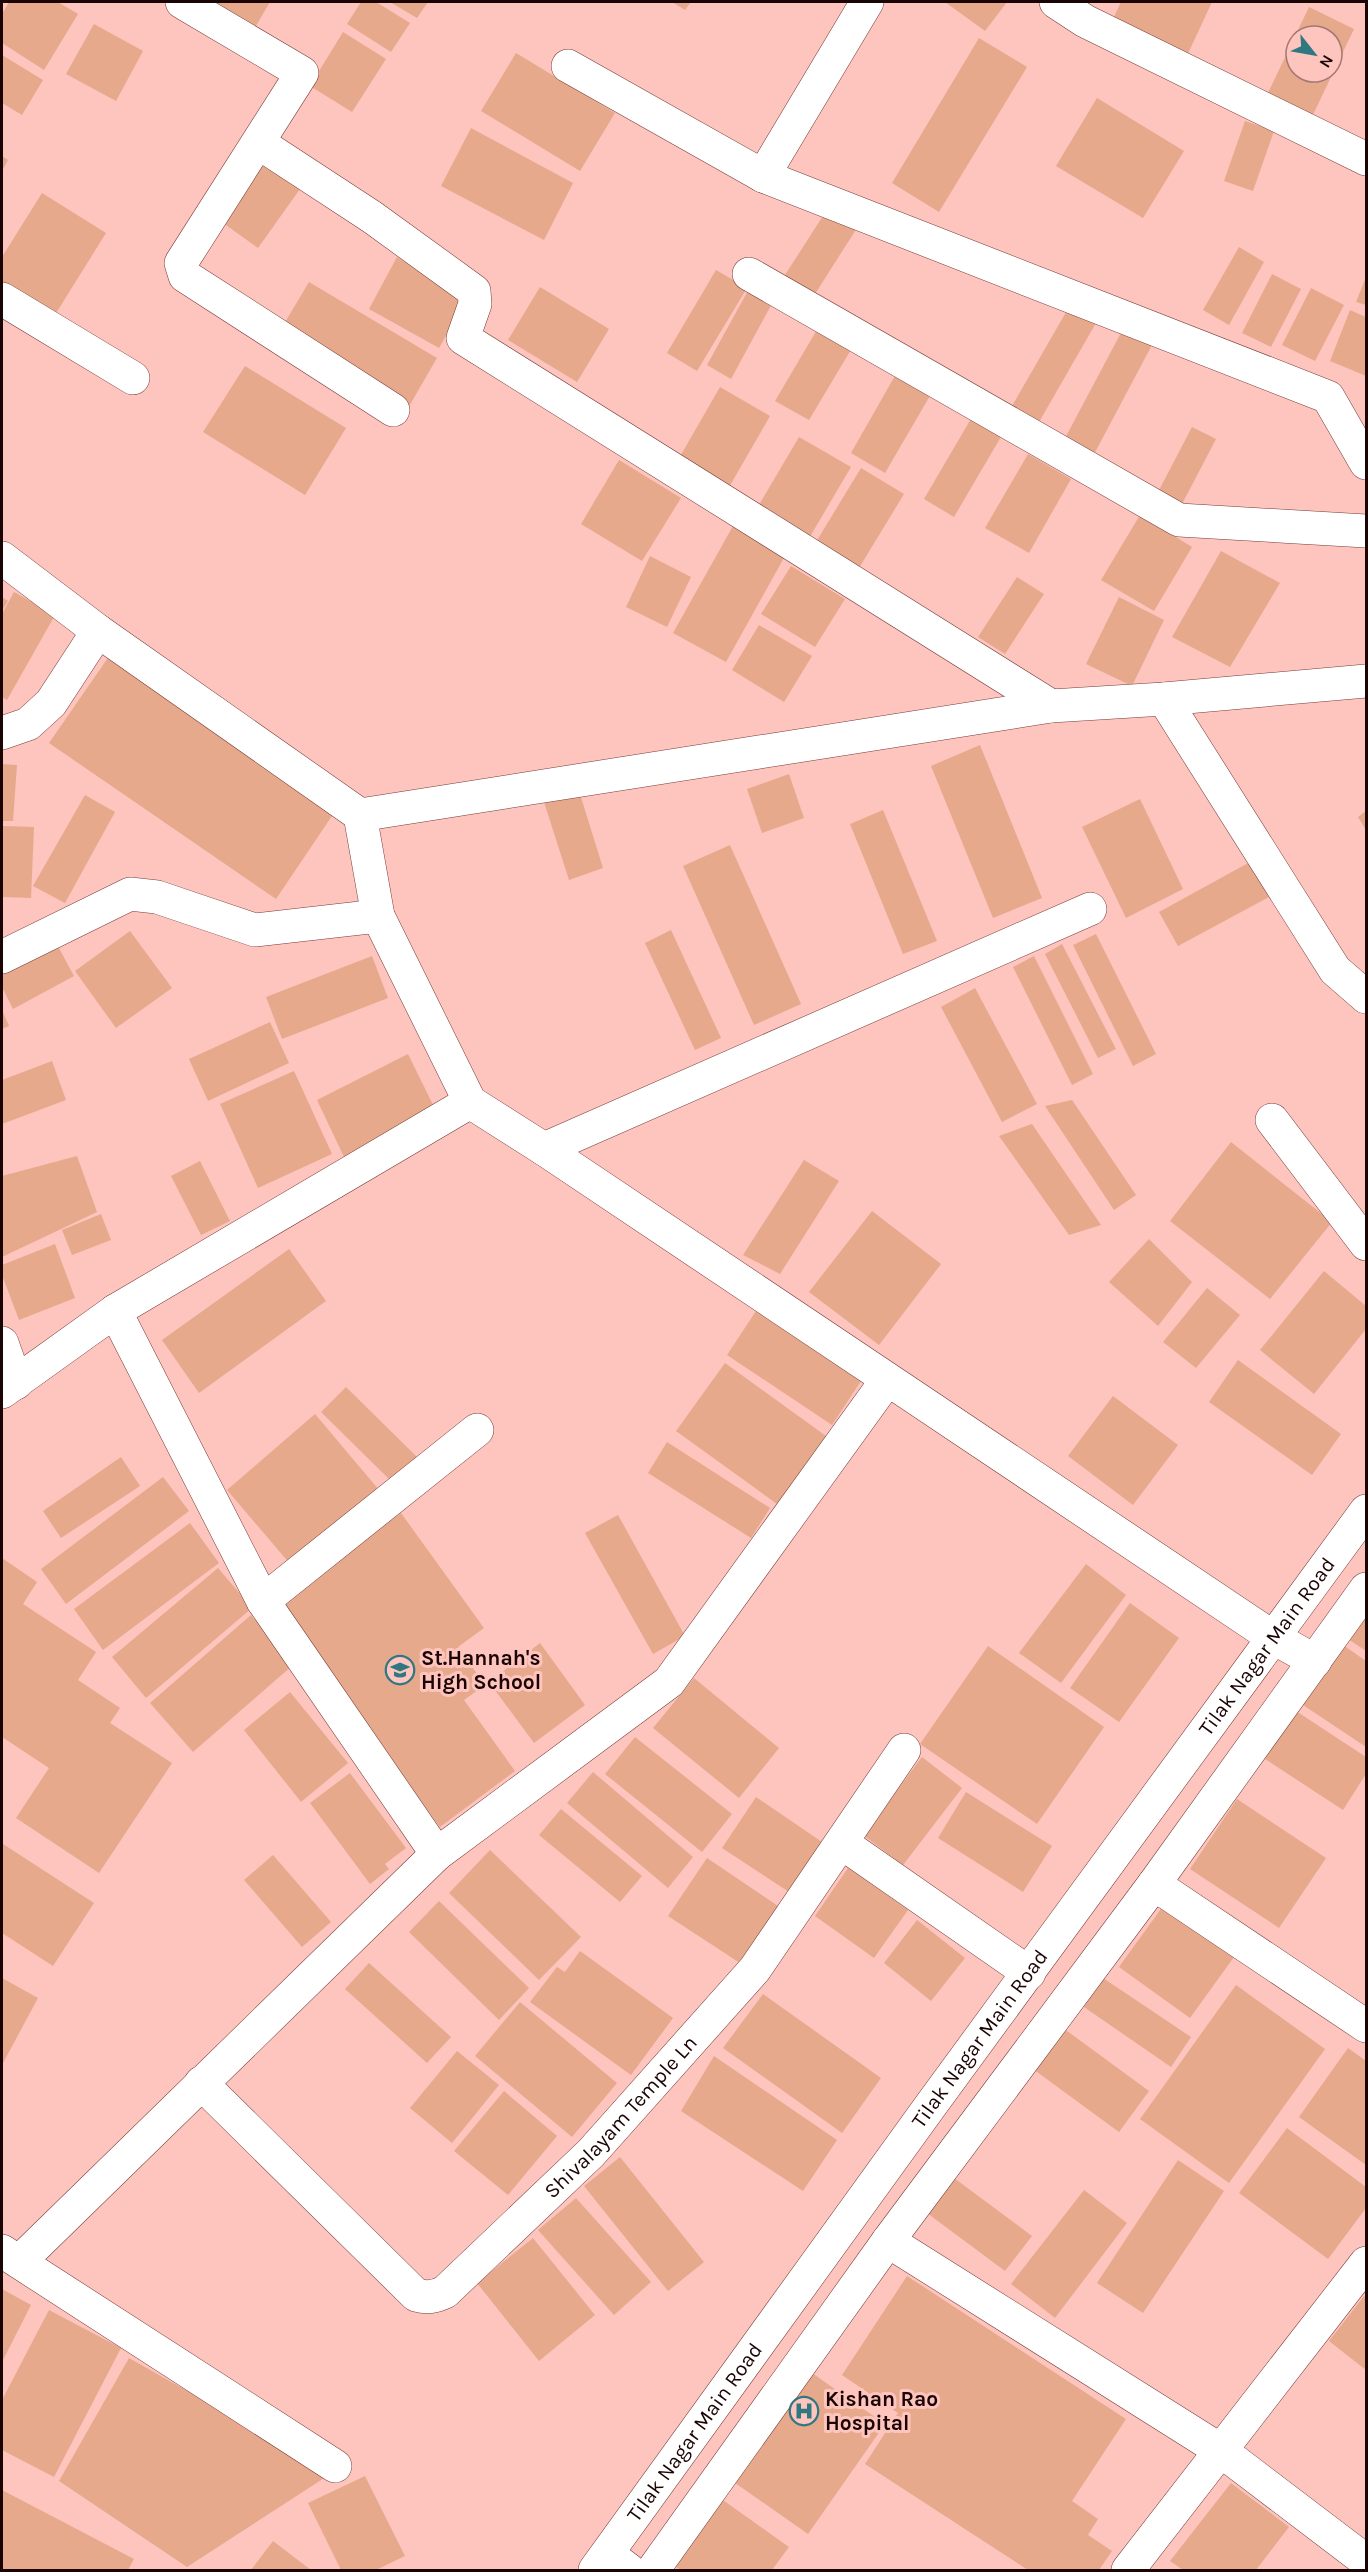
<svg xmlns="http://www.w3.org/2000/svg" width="1368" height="2572" viewBox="0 0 1368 2572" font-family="Karla,sans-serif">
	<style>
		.building { fill: #e7a98c; fill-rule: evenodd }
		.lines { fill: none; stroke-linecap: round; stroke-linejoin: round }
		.minor-casing { stroke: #763b36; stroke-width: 34 }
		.primary-casing { stroke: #763b36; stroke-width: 34 }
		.minor { stroke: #fff; stroke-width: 33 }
		.primary { stroke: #fff; stroke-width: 33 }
		.labels { text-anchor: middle; stroke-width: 6; stroke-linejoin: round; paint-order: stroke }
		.street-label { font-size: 21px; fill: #1b0504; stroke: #fec4be }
		.poi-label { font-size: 21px; font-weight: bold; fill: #1b0504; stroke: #fec4be; text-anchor: start }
	</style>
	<rect width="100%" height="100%" fill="#fec4be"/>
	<!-- building -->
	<g class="building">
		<polygon points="9,2 58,2 78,14 44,70 2,43 2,14"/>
		<polygon points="190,2 270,2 250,36"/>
		<polygon points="361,2 376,2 410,23 391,52 347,24"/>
		<polygon points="390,2 428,2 417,18"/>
		<polygon points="672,2 691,2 685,10"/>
		<polygon points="945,2 1007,2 985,31"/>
		<polygon points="1121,2 1212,2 1185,60 1110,25"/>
		<path d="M1309 7 1354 29 1311 119 1266 97ZM1296 36H1332V72H1296Z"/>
		<polygon points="94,24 143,51 116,101 66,74"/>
		<polygon points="343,32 386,59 352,112 310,86"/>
		<polygon points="979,38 1027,67 939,212 892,183"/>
		<polygon points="516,53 615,113 580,171 481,111"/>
		<polygon points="2,55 43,80 22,115 2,103"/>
		<polygon points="1097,98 1184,151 1143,218 1056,166"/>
		<polygon points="1245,121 1274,131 1253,191 1224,181"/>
		<polygon points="471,128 573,183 544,240 441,186"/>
		<polygon points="262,152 305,182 258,248 216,218"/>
		<polygon points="2,156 8,160 2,171"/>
		<polygon points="42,193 106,233 53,318 2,286 2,257"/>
		<polygon points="828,208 857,228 815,294 785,275"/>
		<polygon points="1239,247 1264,262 1229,325 1203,310"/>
		<polygon points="397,257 467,299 439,348 369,309"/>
		<polygon points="716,270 747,288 697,371 667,353"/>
		<polygon points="1272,274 1301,289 1271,347 1242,333"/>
		<polygon points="1366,277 1366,305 1356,302"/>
		<polygon points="309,282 437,358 408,408 281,329"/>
		<polygon points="540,287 609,329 577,382 508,340"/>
		<polygon points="750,287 774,300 731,379 707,365"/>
		<polygon points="1311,288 1344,305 1315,361 1282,345"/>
		<polygon points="1069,307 1096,323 1035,429 1008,413"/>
		<polygon points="1350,310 1366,317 1366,376 1330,361"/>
		<polygon points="818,328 852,348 809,420 775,401"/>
		<polygon points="1123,329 1152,345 1092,458 1063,442"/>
		<polygon points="245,366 346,428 305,495 203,432"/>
		<polygon points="896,374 931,394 885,473 851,453"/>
		<polygon points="720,387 770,416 728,489 678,460"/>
		<polygon points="972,417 1002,435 954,517 924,499"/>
		<polygon points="1192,427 1216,439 1181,506 1157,494"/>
		<polygon points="799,437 851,467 808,540 756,510"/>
		<polygon points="1028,454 1071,479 1029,553 985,528"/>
		<polygon points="619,460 681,498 642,561 581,524"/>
		<polygon points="861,468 904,494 859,568 816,542"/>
		<polygon points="1140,515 1192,547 1154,611 1101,580"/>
		<polygon points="733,526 785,556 726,662 673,633"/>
		<polygon points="1221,551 1280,583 1230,667 1172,637"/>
		<polygon points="650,556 691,577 667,627 626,607"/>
		<polygon points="791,566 845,599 815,647 761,614"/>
		<polygon points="1017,577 1044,594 1005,654 978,637"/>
		<polygon points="14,592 55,615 7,700 2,697 2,614"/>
		<polygon points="2,597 8,601 2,611"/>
		<polygon points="1119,597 1164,620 1132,686 1086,664"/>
		<polygon points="759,625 812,656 784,702 732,670"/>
		<polygon points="112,652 338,807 276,899 49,743"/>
		<polygon points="980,745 1042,898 993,918 931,766"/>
		<polygon points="2,764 17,765 13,821 2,821"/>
		<polygon points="789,774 804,818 762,833 747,789"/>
		<polygon points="579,791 603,868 569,880 544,802"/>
		<polygon points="85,795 115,812 65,903 33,886"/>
		<polygon points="1140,799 1183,889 1126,918 1082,827"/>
		<polygon points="883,810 937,941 903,954 850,824"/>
		<polygon points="1366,811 1366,830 1358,817"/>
		<polygon points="2,826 34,827 31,898 2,897"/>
		<polygon points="730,845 801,1004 754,1025 683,866"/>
		<polygon points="1250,862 1269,897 1178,946 1159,912"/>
		<polygon points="671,930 721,1038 695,1050 645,943"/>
		<polygon points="130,931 172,988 116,1028 75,971"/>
		<polygon points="1096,934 1156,1054 1133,1066 1073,945"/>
		<polygon points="53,937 74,976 13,1009 2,987 2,965"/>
		<polygon points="1062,944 1116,1049 1098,1058 1045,954"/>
		<polygon points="372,956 388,998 282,1039 266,997"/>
		<polygon points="1034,956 1093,1074 1072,1085 1013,967"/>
		<polygon points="975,988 1037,1104 1002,1122 941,1007"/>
		<polygon points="2,1010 9,1026 2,1029"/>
		<polygon points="270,1022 289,1063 208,1101 189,1059"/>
		<polygon points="408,1054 437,1113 345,1159 317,1100"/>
		<polygon points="52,1061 66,1100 2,1124 2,1080"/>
		<polygon points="294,1071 332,1154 258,1188 220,1104"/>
		<polygon points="1072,1100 1136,1195 1114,1210 1045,1106"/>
		<polygon points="1032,1124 1101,1225 1069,1235 999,1136"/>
		<polygon points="1231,1142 1332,1222 1270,1299 1170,1221"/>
		<polygon points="77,1156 97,1212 2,1257 2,1176"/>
		<polygon points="804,1160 839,1181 780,1274 743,1255"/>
		<polygon points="200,1161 230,1221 201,1235 171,1176"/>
		<polygon points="872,1211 941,1264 879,1345 809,1292"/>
		<polygon points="101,1214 111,1240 72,1255 62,1230"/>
		<polygon points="1149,1239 1192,1282 1158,1326 1109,1282"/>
		<polygon points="55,1244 75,1298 19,1320 2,1275 2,1265"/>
		<polygon points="289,1249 326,1301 199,1393 162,1340"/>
		<polygon points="1324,1271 1366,1306 1366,1329 1314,1394 1260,1350"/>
		<polygon points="1207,1288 1240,1315 1196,1368 1163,1342"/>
		<polygon points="758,1308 863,1378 832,1425 727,1355"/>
		<polygon points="1238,1360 1341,1434 1312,1475 1209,1402"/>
		<polygon points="725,1363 826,1436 777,1504 676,1431"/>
		<polygon points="346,1387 417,1457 392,1482 321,1412"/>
		<polygon points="1113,1396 1178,1445 1133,1505 1068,1456"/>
		<polygon points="315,1414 379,1490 291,1565 227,1490"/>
		<polygon points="667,1442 770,1508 751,1538 648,1473"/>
		<polygon points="121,1457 140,1486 61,1538 43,1511"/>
		<polygon points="163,1477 189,1511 66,1604 41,1569"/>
		<polygon points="401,1513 484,1628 458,1647 485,1685 464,1700 515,1771 440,1827 277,1603"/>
		<polygon points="618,1515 685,1636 653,1654 585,1533"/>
		<polygon points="190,1523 219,1563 103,1650 74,1609"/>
		<polygon points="2,1558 37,1582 23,1604 96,1652 78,1680 120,1708 110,1723 172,1763 99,1873 16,1818 49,1768 2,1737"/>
		<polygon points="1086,1564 1126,1595 1061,1683 1019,1653"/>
		<polygon points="218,1568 252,1608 146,1698 112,1657"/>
		<polygon points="1130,1603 1179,1638 1119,1722 1070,1688"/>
		<polygon points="1366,1605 1366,1651 1345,1637"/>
		<polygon points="251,1615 293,1665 193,1752 150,1703"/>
		<polygon points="540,1643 585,1705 534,1743 489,1682"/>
		<polygon points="1343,1645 1366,1661 1366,1747 1303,1705"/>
		<polygon points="988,1646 1104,1727 1037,1824 920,1744"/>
		<polygon points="694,1678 779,1748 739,1798 653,1728"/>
		<polygon points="290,1692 348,1763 301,1802 244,1730"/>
		<polygon points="1296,1711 1366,1757 1366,1774 1343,1810 1265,1759"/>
		<polygon points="635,1737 732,1814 702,1852 605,1774"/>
		<polygon points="922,1757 962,1788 903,1865 863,1835"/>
		<polygon points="593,1772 693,1857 668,1888 567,1803"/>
		<polygon points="350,1773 406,1848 385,1864 389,1869 370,1884 310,1803"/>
		<polygon points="966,1792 1052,1846 1023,1892 938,1838"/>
		<polygon points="756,1797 822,1842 789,1892 722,1848"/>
		<polygon points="1237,1799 1326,1858 1279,1928 1190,1869"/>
		<polygon points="561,1809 642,1876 620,1902 539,1835"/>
		<polygon points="3,1844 94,1903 53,1966 2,1933"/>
		<polygon points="490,1850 581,1937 539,1980 449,1893"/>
		<polygon points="273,1855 331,1922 302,1947 244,1880"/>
		<polygon points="707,1858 784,1910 746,1967 668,1916"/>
		<polygon points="848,1868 908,1910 874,1958 815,1916"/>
		<polygon points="439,1901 529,1988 499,2020 409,1932"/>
		<polygon points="1163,1906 1234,1957 1190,2018 1119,1967"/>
		<polygon points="917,1920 965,1958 931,2001 884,1963"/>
		<polygon points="580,1951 673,2018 631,2075 530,2002 557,1967 565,1972"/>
		<polygon points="369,1963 451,2037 427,2063 345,1989"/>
		<polygon points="2,1978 38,1998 2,2065"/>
		<polygon points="1103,1978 1191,2037 1171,2067 1084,2007"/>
		<polygon points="1236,1985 1325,2049 1229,2183 1140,2119"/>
		<polygon points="763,1994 881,2078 842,2133 723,2048"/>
		<polygon points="520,2002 617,2083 572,2137 475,2056"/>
		<polygon points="1063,2028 1149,2091 1119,2132 1033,2069"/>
		<polygon points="1348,2048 1366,2061 1366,2165 1299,2117"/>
		<polygon points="457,2051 499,2085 452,2143 410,2108"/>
		<polygon points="714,2056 837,2140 803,2191 681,2111"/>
		<polygon points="504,2091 557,2136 508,2195 454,2151"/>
		<polygon points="1287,2128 1366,2187 1366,2208 1328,2259 1239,2193"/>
		<polygon points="620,2157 704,2262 668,2291 584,2186"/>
		<polygon points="1178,2160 1224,2191 1143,2313 1097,2283"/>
		<polygon points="954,2178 1032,2236 1005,2271 927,2213"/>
		<polygon points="1084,2190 1127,2223 1055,2318 1011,2284"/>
		<polygon points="576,2198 651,2282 614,2315 538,2230"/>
		<polygon points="533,2238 595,2315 539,2361 477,2283"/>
		<polygon points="907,2276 1126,2419 1072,2501 1098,2519 1088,2535 1112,2551 1099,2570 1028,2570 865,2464 898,2413 842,2375"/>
		<polygon points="2,2289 31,2305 2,2362"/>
		<polygon points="1364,2296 1366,2298 1366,2370 1329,2341"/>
		<polygon points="49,2310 121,2348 54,2477 2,2450 2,2400"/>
		<polygon points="129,2358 332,2473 187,2567 59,2481"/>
		<polygon points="812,2373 885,2424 808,2534 735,2483"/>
		<polygon points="365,2476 405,2556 376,2570 341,2570 308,2503"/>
		<polygon points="1231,2483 1289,2527 1256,2570 1183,2570 1170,2561"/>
		<polygon points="2,2490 134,2559 128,2570 2,2570"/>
		<polygon points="713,2493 789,2547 772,2570 681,2570 665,2560"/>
		<polygon points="273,2541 311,2570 251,2570"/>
	</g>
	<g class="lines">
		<!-- minor casing -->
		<g class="minor-casing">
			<g id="minor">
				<polyline points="182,2 302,73 181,263 185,276 393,410"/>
				<polyline points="1056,2 1085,21 1366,159"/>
				<polyline points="568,66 763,176 1328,397 1366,463"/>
				<polyline points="259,143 372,217 474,291 475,304 463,338 1051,706"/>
				<polyline points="763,176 867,2"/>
				<polyline points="749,274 1179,520 1366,531"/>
				<polyline points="2,299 133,378"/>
				<polyline points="2,558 98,631 360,815 1051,706 1164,699 1366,681"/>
				<polyline points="1164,699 1335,970 1366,997"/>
				<polyline points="2,733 28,724 51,703 98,631"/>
				<polyline points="360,815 378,916 470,1102 544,1149 1274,1638 1315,1661"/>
				<polyline points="2,957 130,894 157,897 255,930 378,916"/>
				<polyline points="1272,1120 1366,1244"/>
				<polyline points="544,1149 1090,909"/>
				<polyline points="115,1311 263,1601 437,1854"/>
				<polyline points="2,1343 16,1383"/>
				<polyline points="2,1392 115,1311 470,1102"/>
				<polyline points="263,1601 477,1430"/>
				<polyline points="842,1843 1029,1973"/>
				<polyline points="1154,1884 1366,2026"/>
				<path id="s1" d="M201 2083 416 2295C427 2298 434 2297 445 2292L591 2153 755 1969 904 1750"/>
				<polyline points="888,2241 1220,2450 1366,2561"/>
				<polyline points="2,2251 335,2466"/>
				<polyline points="20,2261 437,1854 669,1682 887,1380"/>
				<polyline points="608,2554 629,2570"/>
				<polyline points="1128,2570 1366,2263"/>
			</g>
		</g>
		<!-- primary casing -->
		<g class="primary-casing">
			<g id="primary">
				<path id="s2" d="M595 2570 931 2105 1366 1511"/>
				<polyline points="653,2570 888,2241 1154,1884 1366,1589"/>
			</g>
		</g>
		<!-- minor -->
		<use href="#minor" class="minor"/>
		<!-- primary -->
		<use href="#primary" class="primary"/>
	</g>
	<!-- icons -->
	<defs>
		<g id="university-ring" transform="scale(1.5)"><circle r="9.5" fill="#fec4be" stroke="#307881" stroke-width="1.5"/><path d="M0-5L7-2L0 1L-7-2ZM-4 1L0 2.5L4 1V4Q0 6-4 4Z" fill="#307881"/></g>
		<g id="hospital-ring" transform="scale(1.5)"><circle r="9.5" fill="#fec4be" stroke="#307881" stroke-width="1.5"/><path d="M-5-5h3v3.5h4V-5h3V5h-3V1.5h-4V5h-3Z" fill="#307881"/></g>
	</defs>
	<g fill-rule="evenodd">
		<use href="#university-ring" x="400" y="1670"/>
		<use href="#hospital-ring" x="804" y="2411"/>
	</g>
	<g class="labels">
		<!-- street labels -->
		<g class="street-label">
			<text dy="7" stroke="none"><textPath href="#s2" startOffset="1142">Tilak Nagar Main Road</textPath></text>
			<text dy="7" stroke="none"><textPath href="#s2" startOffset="656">Tilak Nagar Main Road</textPath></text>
			<text dy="7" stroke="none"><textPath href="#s1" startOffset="580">Shivalayam Temple Ln</textPath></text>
			<text dy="7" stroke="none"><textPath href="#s2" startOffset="170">Tilak Nagar Main Road</textPath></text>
		</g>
		<!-- poi labels -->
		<g class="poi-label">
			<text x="421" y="1665">St.Hannah's<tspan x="421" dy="24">High School</tspan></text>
			<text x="825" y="2406">Kishan Rao<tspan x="825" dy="24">Hospital</tspan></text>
		</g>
	</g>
	<!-- border -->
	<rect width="1368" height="2572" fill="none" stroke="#1b0504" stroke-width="6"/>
	<!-- north arrow -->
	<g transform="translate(1314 54) rotate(121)"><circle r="28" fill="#fec4be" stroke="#a37874" stroke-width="1.5"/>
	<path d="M0-4.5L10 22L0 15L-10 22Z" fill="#307881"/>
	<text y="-9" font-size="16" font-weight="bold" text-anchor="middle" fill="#1b0504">N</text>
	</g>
</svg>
